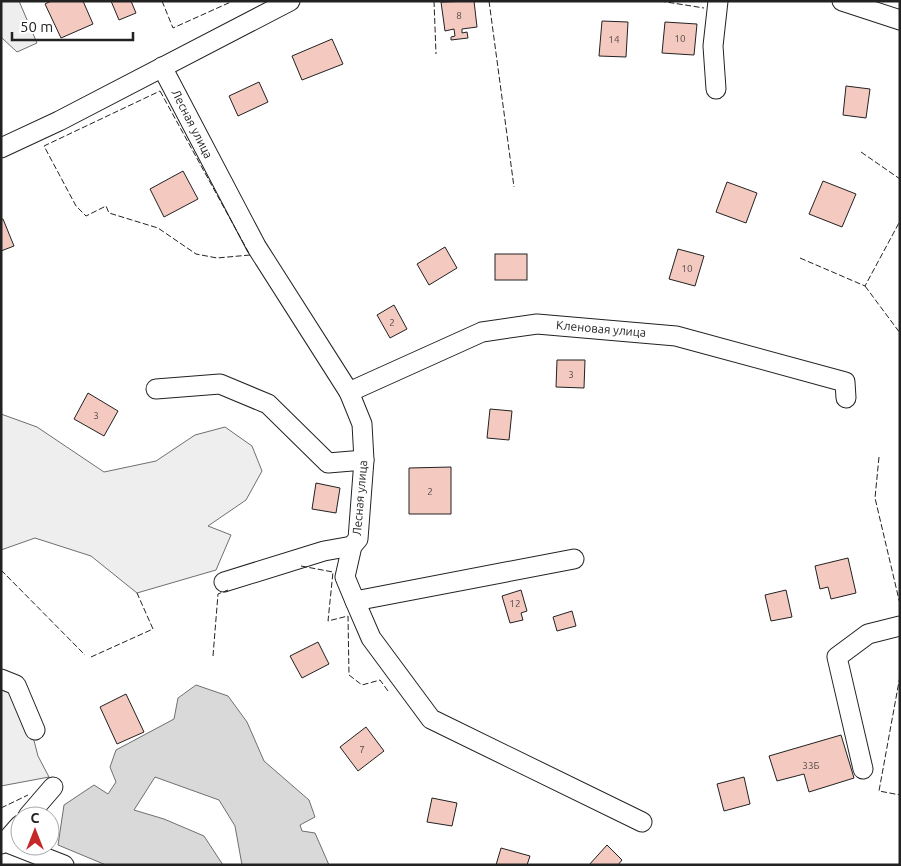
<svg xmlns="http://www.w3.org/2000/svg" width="901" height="866" viewBox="0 0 901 866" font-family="Ubuntu,sans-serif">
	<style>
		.green { fill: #eee; stroke: #6f6f6f }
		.water { fill: #d9d9d9; stroke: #6f6f6f }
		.building { fill: #f3c9c0; stroke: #222 }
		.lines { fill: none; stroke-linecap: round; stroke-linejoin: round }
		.minor-casing { stroke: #222; stroke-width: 21 }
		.minor { stroke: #fff; stroke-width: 19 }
		.fence { stroke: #222; stroke-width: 1; stroke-dasharray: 6 2.5; stroke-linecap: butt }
		.labels { text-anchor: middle; stroke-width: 4; stroke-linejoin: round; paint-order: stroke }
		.number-label { font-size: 10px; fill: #564c4a }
		.street-label { font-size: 12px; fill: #222; stroke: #fff }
	</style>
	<rect width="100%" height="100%" fill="#fff"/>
	<!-- green -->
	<g class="green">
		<polygon points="1,1 19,1 37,43 17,52 1,37"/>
		<polygon points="1,414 37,427 104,472 156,461 195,435 225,427 252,446 262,471 246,500 208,526 231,535 216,570 137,593 91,556 35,538 1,550"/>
		<polygon points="1,686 25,706 38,756 49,777 1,786"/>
	</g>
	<!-- water -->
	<polygon class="water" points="196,685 228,696 247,722 264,761 309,800 315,817 300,825 302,831 315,833 329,865 242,865 235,826 219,800 155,777 134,810 164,819 204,836 223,865 106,865 58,845 64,805 94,785 108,794 116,782 110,767 116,750 174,719 178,698"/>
	<!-- building -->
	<g class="building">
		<polygon points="51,1 83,1 93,24 61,38 45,4"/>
		<polygon points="111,1 131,1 136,13 119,20"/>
		<polygon points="474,1 477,27 462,29 462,33 467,32 468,38 451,40 451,37 455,36 454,29 445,31 441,2"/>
		<polygon points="602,21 628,22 626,57 599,56"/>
		<polygon points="665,22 697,24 694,55 662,53"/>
		<polygon points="332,39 343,64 302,80 292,56"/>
		<polygon points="259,82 268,102 238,116 229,96"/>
		<polygon points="846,86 870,89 866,118 843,115"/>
		<polygon points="183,171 198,199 164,217 150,189"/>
		<polygon points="823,181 856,194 842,227 809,214"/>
		<polygon points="727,182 757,193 746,223 716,212"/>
		<polygon points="1,219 3,219 14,246 1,251"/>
		<polygon points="445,247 457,268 429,285 417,264"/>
		<polygon points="678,249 704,256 695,286 669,279"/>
		<rect x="495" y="254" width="32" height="26"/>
		<polygon points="394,305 407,329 390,338 377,315"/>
		<polygon points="557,360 585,360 584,388 556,387"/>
		<polygon points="88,393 118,411 104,436 74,419"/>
		<polygon points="490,409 512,411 509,440 487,438"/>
		<polygon points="451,467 451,514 409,514 409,468"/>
		<polygon points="316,483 340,488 336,513 312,509"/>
		<polygon points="848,558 856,593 831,599 828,587 820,589 815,566"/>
		<polygon points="521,590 527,611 521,613 523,620 510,623 502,596"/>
		<polygon points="786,590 792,617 771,621 765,595"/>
		<polygon points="572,611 576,626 557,631 553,617"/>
		<polygon points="318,642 329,664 302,678 290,656"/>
		<polygon points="126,694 144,732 117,744 100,707"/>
		<polygon points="366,727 384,751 358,771 340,747"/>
		<polygon points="841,735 854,778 809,792 804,774 777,781 769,756"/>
		<polygon points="744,777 750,804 724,811 717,784"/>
		<polygon points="432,798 457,803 452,826 427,822"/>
		<polygon points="607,845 622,860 618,865 589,865"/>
		<polygon points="501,848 530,856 527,865 496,865"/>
	</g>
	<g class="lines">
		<!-- minor casing -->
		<g class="minor-casing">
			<g id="minor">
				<polyline points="842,1 900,20"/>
				<polyline points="162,67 256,246 349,392 362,424 364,460 358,539 352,546 345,577 355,601 371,638 431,719 642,822"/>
				<polyline points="716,89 713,46 718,1"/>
				<polyline points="1,148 59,121 290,1"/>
				<polyline points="156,389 220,384 268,404 328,463 364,460"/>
				<polyline points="349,392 482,332 537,324 676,336 845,382 846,398"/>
				<polyline points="224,582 324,551 352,546"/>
				<polyline points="355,601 574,559"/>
				<polyline points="1,679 16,685 35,730"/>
				<polyline points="863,769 837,657 868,634 900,626"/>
				<polyline points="28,816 53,787"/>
				<polyline points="5,842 20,825"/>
				<polyline points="1,844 5,842 64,865"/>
			</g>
		</g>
		<!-- minor -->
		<use href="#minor" class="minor"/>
		<!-- fence -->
		<g class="fence">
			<polyline points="162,1 173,28 233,1"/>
			<polyline points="434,1 436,54"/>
			<polyline points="489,1 514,187"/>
			<polyline points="660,1 704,8"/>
			<polygon points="160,91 250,255 217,258 196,254 158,228 109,213 106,206 86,216 76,206 44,146"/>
			<polyline points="861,152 900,179"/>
			<polyline points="800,258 865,286 900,221"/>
			<polyline points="865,286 900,333"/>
			<polyline points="879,457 875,498 900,604"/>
			<polyline points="301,566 333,572 328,621 348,616 349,675 362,685 380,680 388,691"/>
			<polyline points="1,570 85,655"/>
			<polyline points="213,656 218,594 228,590"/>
			<polyline points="91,657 153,629 137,593"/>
			<polyline points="900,676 879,791 900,795"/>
			<polyline points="1,808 28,795"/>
		</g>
	</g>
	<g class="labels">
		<!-- number labels -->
		<g class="number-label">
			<text x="459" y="19">8</text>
			<text x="680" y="42">10</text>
			<text x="614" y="43">14</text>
			<text x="687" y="272">10</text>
			<text x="392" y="326">2</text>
			<text x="571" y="378">3</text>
			<text x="96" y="419">3</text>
			<text x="430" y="495">2</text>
			<text x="515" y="607">12</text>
			<text x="362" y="753">7</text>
			<text x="811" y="769">33Б</text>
		</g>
		<!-- street labels -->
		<g class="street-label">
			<text transform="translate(192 124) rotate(63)" y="4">Лесная улица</text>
			<text transform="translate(601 329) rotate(5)" y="4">Кленовая улица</text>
			<text transform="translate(360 498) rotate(-85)" y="4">Лесная улица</text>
		</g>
	</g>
	<!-- border -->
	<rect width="901" height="866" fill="none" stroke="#222222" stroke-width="5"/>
	<!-- north arrow -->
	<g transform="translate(35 831)"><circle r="24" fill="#ffffff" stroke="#a7a7a7"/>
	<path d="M0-4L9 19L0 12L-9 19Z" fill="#c62828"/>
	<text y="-8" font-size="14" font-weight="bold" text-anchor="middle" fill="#222222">С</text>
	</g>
	<!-- scale -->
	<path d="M12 32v8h121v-8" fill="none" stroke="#222222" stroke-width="2.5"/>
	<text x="20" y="32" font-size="15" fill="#222222" stroke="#ffffff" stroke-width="4" paint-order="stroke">50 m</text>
</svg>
